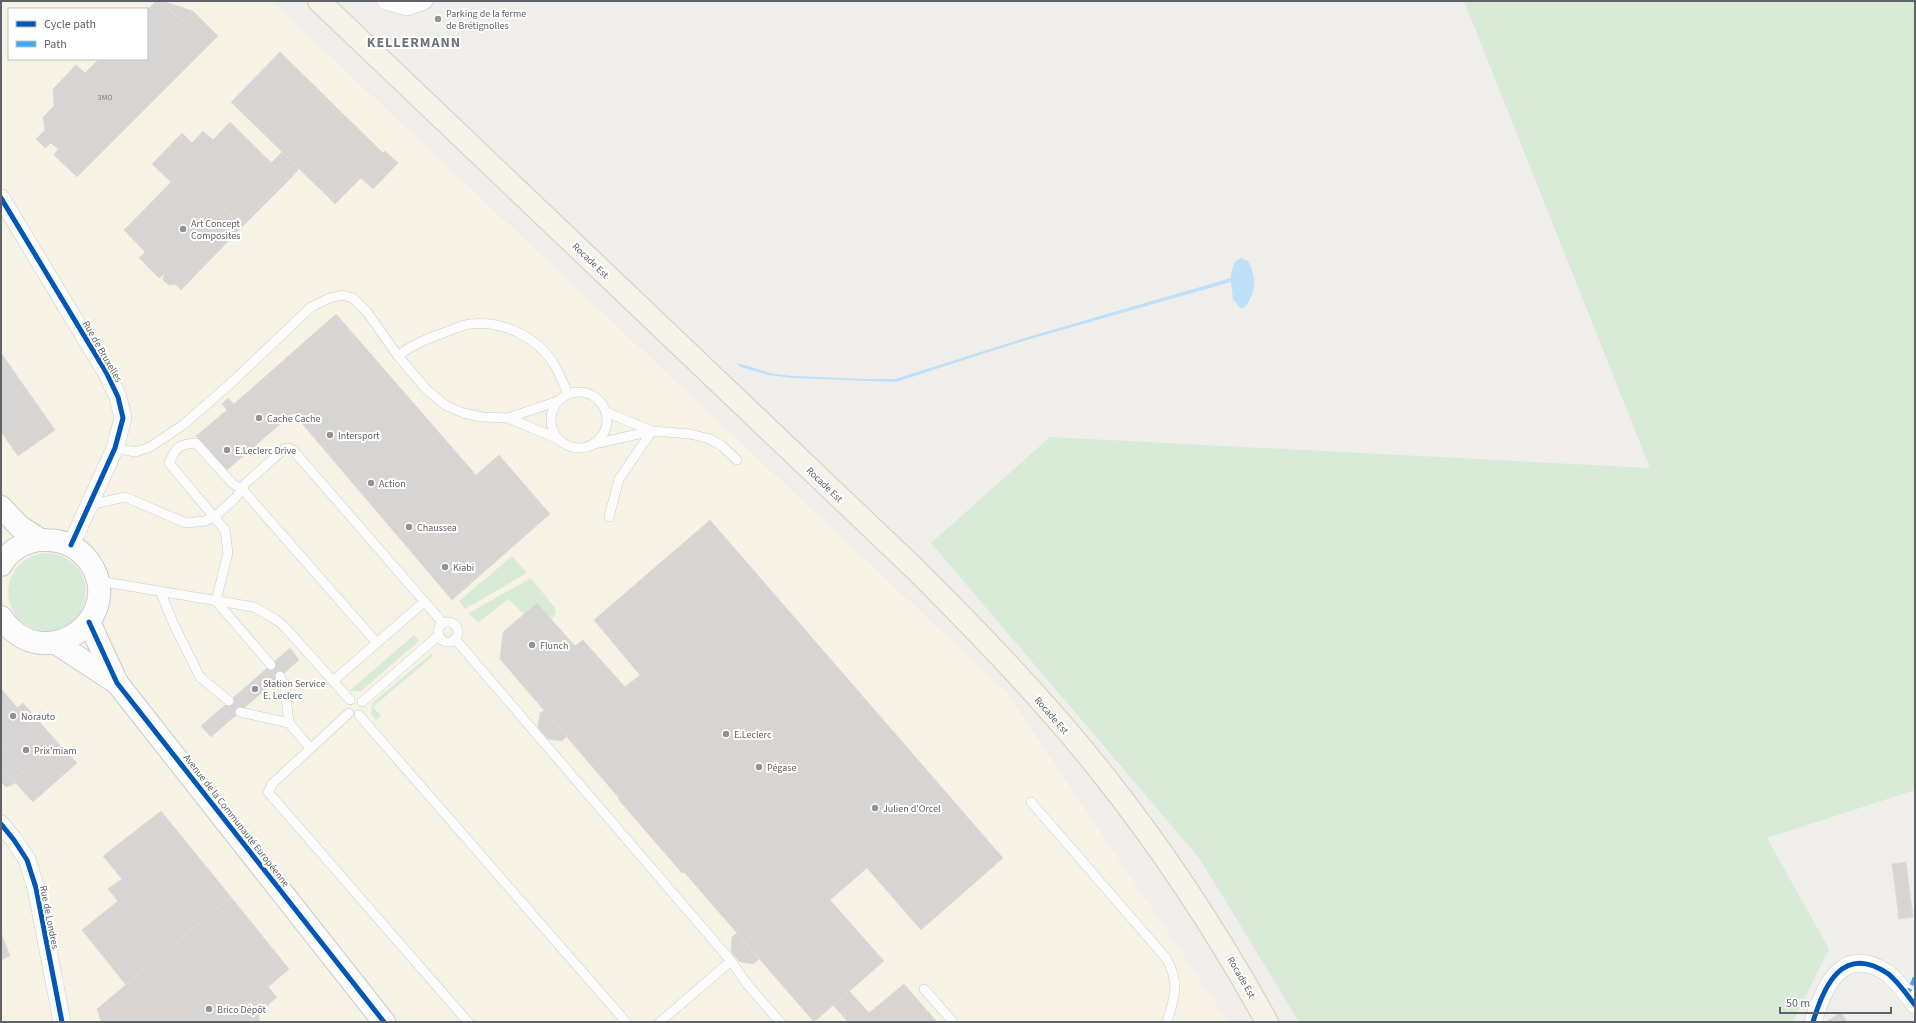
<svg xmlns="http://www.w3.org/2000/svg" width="1916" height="1023" viewBox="0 0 1916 1023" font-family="'Source Sans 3',sans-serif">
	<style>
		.commercial { fill: #f7f3e4; fill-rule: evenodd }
		.green { fill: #d8ebd6 }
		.water { fill: #bfe0f9 }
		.building { fill: #d6d5d3; stroke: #deddd9 }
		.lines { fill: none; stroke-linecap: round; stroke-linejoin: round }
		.lane-casing { stroke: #cbcccc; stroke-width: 10 }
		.street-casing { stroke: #cbcccc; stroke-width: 18 }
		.secondary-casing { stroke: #cacacb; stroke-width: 24 }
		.primary-casing { stroke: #d7ceb8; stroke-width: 24 }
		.lane { stroke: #fdfcfc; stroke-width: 9 }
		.street { stroke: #fdfcfc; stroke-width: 17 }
		.secondary { stroke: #fdfcfc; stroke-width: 22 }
		.primary { stroke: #f4f2e9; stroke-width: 22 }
		.quiet { stroke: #3fa9f5; stroke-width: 4; stroke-dasharray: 8 4; stroke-linecap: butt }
		.cycleway-casing { stroke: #fff; stroke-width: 8 }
		.cycleway { stroke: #0057b8; stroke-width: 5 }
		.poi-dot { fill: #919496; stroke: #fff; stroke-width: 1.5 }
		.labels { text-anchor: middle; stroke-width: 4; stroke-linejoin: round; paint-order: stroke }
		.number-label { font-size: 8px; fill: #7e8184 }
		.poi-label { font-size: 10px; fill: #5f6368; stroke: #fff; text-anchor: start }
		.street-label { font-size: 10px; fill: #5f6368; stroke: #fff }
		.district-label { font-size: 14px; font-weight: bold; letter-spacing: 1px; fill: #70757a; stroke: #fff }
	</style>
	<rect width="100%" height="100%" fill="#efeeea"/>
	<!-- commercial -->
	<path class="commercial" d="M1 1H271L1008 694 1228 1022H1ZM9 9H147V59H9Z"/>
	<!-- green -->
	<g class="green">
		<polygon points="1464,1 1915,1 1915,790 1767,838 1829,949 1793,1022 1299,1022 1200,859 931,543 1050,437 1650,468"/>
		<circle cx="47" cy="592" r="39"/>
		<polygon points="512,556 527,573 465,609 459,601"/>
		<polygon points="531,578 555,608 556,612 552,620 537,603 524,614 508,599 478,623 469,613"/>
		<polygon points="414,635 419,641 361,691 349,691"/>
		<polygon points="431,654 433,656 373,707 381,716 376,720 371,714 372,703"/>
	</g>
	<!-- water -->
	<path class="water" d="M1241 258 1248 261C1257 276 1256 295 1244 308H1240L1233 299 1231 282 1023 341 896 382 793 378 768 375 741 367 737 363 774 374 794 376 863 379H895L1028 337 1231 278C1231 270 1233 261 1241 258Z"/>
	<!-- building -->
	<g class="building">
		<polygon points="156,1 160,1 182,21 193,11 218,36 77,177 54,155 58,149 51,143 45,148 36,139 45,130 43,117 54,106 53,89 76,65 85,73 99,59 147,59 147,10"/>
		<polygon points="160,1 163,1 193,11 182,21"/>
		<polygon points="280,52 383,153 385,151 398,163 373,189 361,178 335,204 231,102"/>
		<polygon points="230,122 289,180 242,227 183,170 171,182 152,164 182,133 192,143 203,131 213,140"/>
		<polygon points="282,152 299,169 289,180 271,163"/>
		<polygon points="183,170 242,227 181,290 175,284 169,285 165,282 163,279 165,273 159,278 139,258 145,252 124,230"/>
		<polygon points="336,314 476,475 499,455 550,514 452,600 293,413 226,471 196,436 227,410 222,404 228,398 234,404"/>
		<polygon points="1,353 55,430 18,456 1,432"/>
		<polygon points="710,520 1003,858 921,930 867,868 830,900 884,961 814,1022 684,872 682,873 618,799 619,798 500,659 503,632 537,603 575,646 583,640 625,687 640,675 594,620"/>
		<polygon points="290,648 299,660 211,737 201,726"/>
		<polygon points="1,689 33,725 1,754"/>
		<polygon points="23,703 38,720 33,725 17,708"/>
		<polygon points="544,710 567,736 562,741 548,739 538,728 540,713"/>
		<polygon points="38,720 57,742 13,780 1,767 1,754"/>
		<polygon points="57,742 77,763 33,802 13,780"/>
		<polygon points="1,767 13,780 16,783 6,787 1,782"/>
		<polygon points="161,811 231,897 126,985 82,930 118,901 108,889 122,879 103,856"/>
		<polygon points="1906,862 1913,917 1899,919 1892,864"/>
		<polygon points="231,897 289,969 268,987 277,997 249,1022 101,1022 97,1009"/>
		<polygon points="1,933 10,956 1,960"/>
		<polygon points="737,933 759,959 754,964 740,962 731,952 732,937"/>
		<polygon points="904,984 937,1022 848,1022 833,1005 849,991 869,1013"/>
		<polygon points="1841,1012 1847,1022 1826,1022"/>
		<polygon points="259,1013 259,1022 249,1022"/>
	</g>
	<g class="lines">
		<!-- lane casing -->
		<g class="lane-casing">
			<g id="lane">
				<path d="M398 356C411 345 427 339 443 333 452 330 461 325 470 324 503 320 538 337 555 366 560 375 564 385 568 394"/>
				<circle cx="579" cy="420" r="28"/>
				<polyline points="606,412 652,431 690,434 710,439 722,446 737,460"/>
				<polyline points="508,418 558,401"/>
				<polyline points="594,444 652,431"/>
				<polyline points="115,448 135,452 150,447 183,425 230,384 311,307 330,298 342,295 353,298 367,312 398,356 426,389 445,405 463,413 482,417 508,418 556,438"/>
				<polyline points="89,505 125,497 186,523 205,521 215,517 236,497 246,483 284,449 289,448 293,450 443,623"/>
				<polyline points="609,517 619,479 652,431"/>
				<polyline points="99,581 254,607 275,619 283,625 350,700"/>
				<polyline points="160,591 174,625 200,677 229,701"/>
				<circle cx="448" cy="632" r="10"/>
				<polyline points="455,639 731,961 660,1022"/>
				<path d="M271 665 216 601 228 553 225 530 169 463C176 447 179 444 196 443L233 484 243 490 377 643"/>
				<polyline points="280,676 285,689 289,723"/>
				<polyline points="333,681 424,602"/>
				<polyline points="362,702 439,635"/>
				<polyline points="240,712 289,723 310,748"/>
				<polyline points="349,713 272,784 268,792 468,1022"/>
				<polyline points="359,715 626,1022"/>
				<path d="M1031 802 1166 958C1180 982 1175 997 1167 1022"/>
				<polyline points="731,961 747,984 780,1022"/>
				<polyline points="924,989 953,1022"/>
			</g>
		</g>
		<!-- street casing -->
		<g class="street-casing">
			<g id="street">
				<polyline points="386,1 407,7 424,1"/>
				<polyline points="1,198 106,372 118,397 123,418 115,448 71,545"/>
				<polyline points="1,824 14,840 27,860 36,888 62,1022"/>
				<path d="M1813 1022C1824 985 1843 944 1887 973 1897 980 1907 995 1915 1005"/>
			</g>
		</g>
		<!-- secondary casing -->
		<g class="secondary-casing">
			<g id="secondary">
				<polyline points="1,507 20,527 39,539"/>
				<path d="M1 565C10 549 28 539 46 540 63 540 78 547 88 560 130 616 44 680 1 617"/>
				<polyline points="89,622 117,683 384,1022"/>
				<polyline points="56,643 117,683"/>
			</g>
		</g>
		<!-- primary casing -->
		<g class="primary-casing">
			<path id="primary" d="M319 1 915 569C980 634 1045 701 1102 773 1164 851 1219 935 1267 1022"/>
		</g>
		<!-- lane -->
		<use href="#lane" class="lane"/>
		<!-- street -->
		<use href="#street" class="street"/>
		<!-- secondary -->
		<use href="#secondary" class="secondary"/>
		<!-- primary -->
		<use href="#primary" class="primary"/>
		<!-- quiet -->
		<polyline class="quiet" points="1907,996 1915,977"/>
		<!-- cycleway casing -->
		<g class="cycleway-casing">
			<g id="cycleway">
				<polyline points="1,198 106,372 118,397 123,418 115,448 71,545"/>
				<polyline points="89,622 117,683 384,1022"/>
				<polyline points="1,824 14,840 27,860 36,888 62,1022"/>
				<path d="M1813 1022C1824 985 1843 944 1887 973 1897 980 1907 995 1915 1005"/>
			</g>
		</g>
		<!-- cycleway -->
		<use href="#cycleway" class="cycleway"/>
	</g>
	<!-- markers -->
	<g class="poi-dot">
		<circle cx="438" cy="19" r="4"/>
		<circle cx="183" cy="229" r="4"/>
		<circle cx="259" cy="418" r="4"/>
		<circle cx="330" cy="435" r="4"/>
		<circle cx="227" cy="450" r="4"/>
		<circle cx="371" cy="483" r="4"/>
		<circle cx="409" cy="527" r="4"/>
		<circle cx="445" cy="567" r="4"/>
		<circle cx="532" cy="645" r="4"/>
		<circle cx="255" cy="689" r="4"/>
		<circle cx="13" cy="716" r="4"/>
		<circle cx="726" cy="734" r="4"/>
		<circle cx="26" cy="750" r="4"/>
		<circle cx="759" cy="767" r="4"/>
		<circle cx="875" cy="808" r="4"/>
		<circle cx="209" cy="1009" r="4"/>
	</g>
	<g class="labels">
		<!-- number labels -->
		<g class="number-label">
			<text x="105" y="100">3MO</text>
		</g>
		<!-- poi labels -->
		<g class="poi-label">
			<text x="446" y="17">Parking de la ferme<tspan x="446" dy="12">de Brétignolles</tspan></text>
			<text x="191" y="227">Art Concept<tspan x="191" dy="12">Composites</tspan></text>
			<text x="267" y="422">Cache Cache</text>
			<text x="338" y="439">Intersport</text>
			<text x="235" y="454">E.Leclerc Drive</text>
			<text x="379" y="487">Action</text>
			<text x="417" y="531">Chaussea</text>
			<text x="453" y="571">Kiabi</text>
			<text x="540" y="649">Flunch</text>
			<text x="263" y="687">Station Service<tspan x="263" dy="12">E. Leclerc</tspan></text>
			<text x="21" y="720">Norauto</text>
			<text x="734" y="738">E.Leclerc</text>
			<text x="34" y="754">Prix'miam</text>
			<text x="767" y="771">Pégase</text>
			<text x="883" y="812">Julien d'Orcel</text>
			<text x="217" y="1013">Brico Dépôt</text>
		</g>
		<!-- street labels -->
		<g class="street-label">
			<text transform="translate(591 260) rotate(44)" y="4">Rocade Est</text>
			<text transform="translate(103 351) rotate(60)" y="4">Rue de Bruxelles</text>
			<text transform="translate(825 484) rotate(44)" y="4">Rocade Est</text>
			<text transform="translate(1052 715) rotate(49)" y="4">Rocade Est</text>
			<text transform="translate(237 820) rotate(52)" y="4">Avenue de la Communauté Européenne</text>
			<text transform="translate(50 917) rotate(79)" y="4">Rue de Londres</text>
			<text transform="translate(1242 977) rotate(60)" y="4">Rocade Est</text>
		</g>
		<!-- district labels -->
		<g class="district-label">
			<text x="414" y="47">KELLERMANN</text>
		</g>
	</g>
	<!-- border -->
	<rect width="1916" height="1023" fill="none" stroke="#5f6368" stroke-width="4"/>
	<!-- legend -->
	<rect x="8" y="8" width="140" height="52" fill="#ffffff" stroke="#bfc1c3"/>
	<rect x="16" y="21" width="20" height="6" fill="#0057b8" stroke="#bfc1c3"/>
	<text x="44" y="28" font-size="12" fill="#5f6368">Cycle path</text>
	<rect x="16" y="41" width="20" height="6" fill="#3fa9f5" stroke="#bfc1c3"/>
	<text x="44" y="48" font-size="12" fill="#5f6368">Path</text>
	<!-- scale -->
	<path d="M1780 1007v6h111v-6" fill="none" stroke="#5f6368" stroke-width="2"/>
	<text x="1786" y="1007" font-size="12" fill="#5f6368" stroke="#ffffff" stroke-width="3" paint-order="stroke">50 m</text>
</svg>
